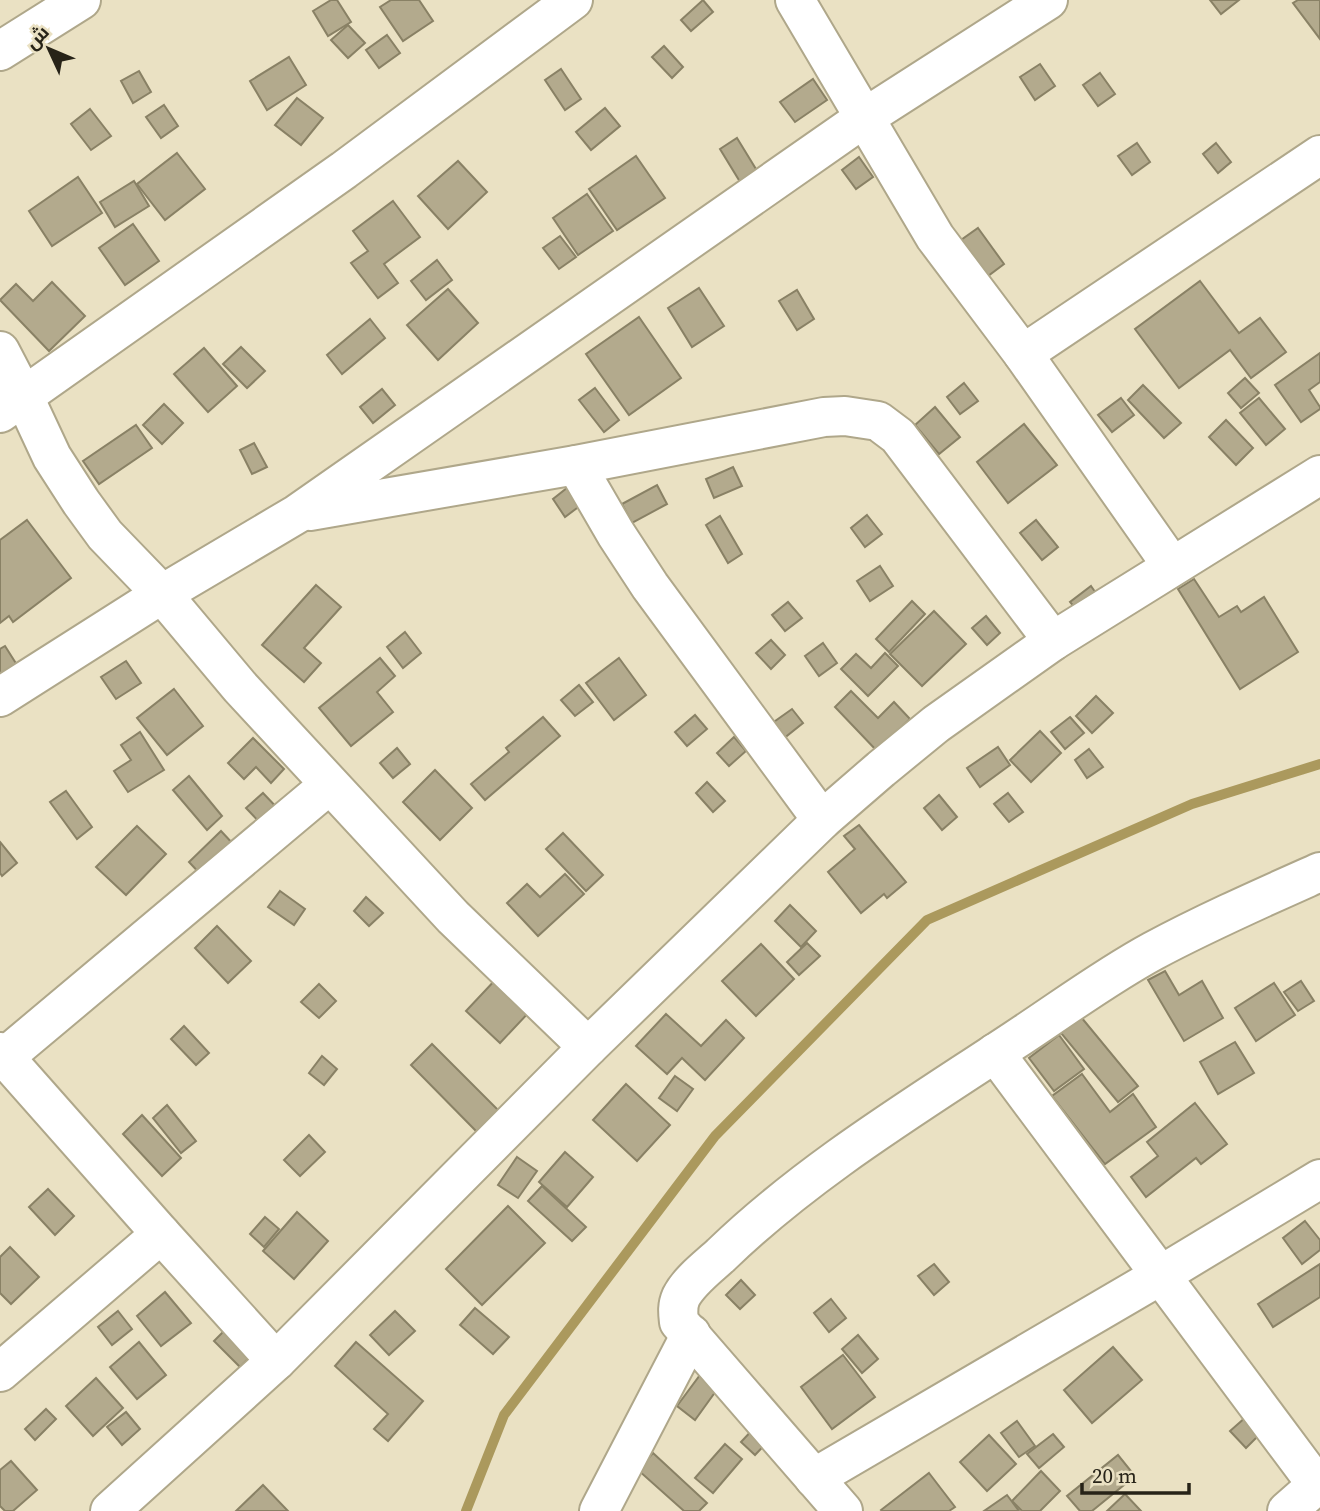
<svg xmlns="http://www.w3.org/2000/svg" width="1320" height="1511" viewBox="0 0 1320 1511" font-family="'Source Serif 4',Cairo,serif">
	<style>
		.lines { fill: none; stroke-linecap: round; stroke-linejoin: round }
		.stream { stroke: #ab995d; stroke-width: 10 }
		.building { fill: #b3aa8d; stroke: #898165; stroke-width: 2 }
		.minor-casing { stroke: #afa78a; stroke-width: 42 }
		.minor { stroke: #fff; stroke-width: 38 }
	</style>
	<rect width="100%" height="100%" fill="#eae1c3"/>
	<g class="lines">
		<!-- stream -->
		<polyline class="stream" points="466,1511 504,1415 715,1136 927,920 1192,804 1320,764"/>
	</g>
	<!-- building -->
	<g class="building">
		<polygon points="331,0 337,0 351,22 328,36 313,11"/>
		<polygon points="391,0 419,0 433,21 403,41 380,7"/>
		<polygon points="703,0 713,12 691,31 681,20"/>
		<polygon points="1210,0 1239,0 1221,14"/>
		<polygon points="1298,0 1320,0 1320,39 1293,3"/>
		<polygon points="348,25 365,43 348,58 331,40"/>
		<polygon points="387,35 400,53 379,68 366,50"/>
		<polygon points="664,46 683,67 672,78 652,57"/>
		<polygon points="289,57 306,85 267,110 250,81"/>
		<polygon points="1040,64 1055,86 1035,100 1020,77"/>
		<polygon points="561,69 581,99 565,110 545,80"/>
		<polygon points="139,71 151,92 133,103 121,81"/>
		<polygon points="1100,73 1115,94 1098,106 1083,85"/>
		<polygon points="813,79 827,100 795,122 780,102"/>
		<polygon points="297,98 323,118 301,145 275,125"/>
		<polygon points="164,105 178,126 161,138 146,117"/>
		<polygon points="605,108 620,126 591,150 576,132"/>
		<polygon points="90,109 111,136 91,150 71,124"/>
		<polygon points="737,138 759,174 742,185 720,149"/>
		<polygon points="1137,143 1150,162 1132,175 1118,156"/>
		<polygon points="1216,143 1231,162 1218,173 1203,154"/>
		<polygon points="177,153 205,189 165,220 137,184"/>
		<polygon points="636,156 665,198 617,230 589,189"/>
		<polygon points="859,157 873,177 856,189 842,170"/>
		<polygon points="458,161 487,192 448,229 418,196"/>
		<polygon points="78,177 102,213 52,246 29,211"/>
		<polygon points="134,181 149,206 115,227 100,202"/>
		<polygon points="587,194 613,231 578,255 553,218"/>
		<polygon points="393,201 420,237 384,264 398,283 378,298 351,263 368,251 353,231"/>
		<polygon points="133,224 159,261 125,285 99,248"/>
		<polygon points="978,228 1004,264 988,276 961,240"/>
		<polygon points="560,236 576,257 559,269 543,248"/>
		<polygon points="437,260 452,280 426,300 411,281"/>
		<polygon points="1200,281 1239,333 1260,318 1286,352 1251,378 1230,350 1179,388 1135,329"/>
		<polygon points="52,282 85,316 49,351 0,300 16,284 33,301"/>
		<polygon points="699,288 724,326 692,347 668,308"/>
		<polygon points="448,289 478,323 438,360 407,325"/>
		<polygon points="797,290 814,319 797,330 779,301"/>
		<polygon points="639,317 681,378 629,415 586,354"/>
		<polygon points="370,319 385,338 342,374 327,355"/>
		<polygon points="241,347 265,371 247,388 223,364"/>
		<polygon points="204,348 237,386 208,412 174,374"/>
		<polygon points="1320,353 1320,382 1309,390 1320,407 1320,409 1301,422 1275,385"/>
		<polygon points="1245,378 1259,393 1241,408 1228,393"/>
		<polygon points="964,383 978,401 960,414 947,397"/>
		<polygon points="1143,385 1181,423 1164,438 1128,400"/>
		<polygon points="595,388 619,420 604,432 579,400"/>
		<polygon points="382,389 395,405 373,423 360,407"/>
		<polygon points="1121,398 1134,415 1112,432 1098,415"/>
		<polygon points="1259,398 1285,429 1266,445 1240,413"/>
		<polygon points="164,404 183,423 162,444 143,425"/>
		<polygon points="935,407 960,437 939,454 915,425"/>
		<polygon points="1226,420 1253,448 1236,465 1209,437"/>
		<polygon points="1024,424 1057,465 1008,503 977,462"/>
		<polygon points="136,425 152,448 99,484 83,461"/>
		<polygon points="254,443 267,467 252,474 240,450"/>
		<polygon points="733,467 742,486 714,498 706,479"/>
		<polygon points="572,484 585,502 565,517 553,499"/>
		<polygon points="657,485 667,504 632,523 622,504"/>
		<polygon points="867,515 882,534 865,547 851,528"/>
		<polygon points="720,516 742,554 728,563 706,525"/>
		<polygon points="27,520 71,578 13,622 9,616 0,623 0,540"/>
		<polygon points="1036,520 1058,547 1042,560 1020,533"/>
		<polygon points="880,566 893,586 870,601 857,581"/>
		<polygon points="1194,579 1219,617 1237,606 1241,612 1264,597 1298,652 1240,689 1178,589"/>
		<polygon points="316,585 341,607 304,648 321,663 304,682 262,645"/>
		<polygon points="1091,586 1100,599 1080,614 1070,602"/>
		<polygon points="912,601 925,614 889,652 876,639"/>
		<polygon points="788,602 802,618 785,631 772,615"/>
		<polygon points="934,611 966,644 922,686 890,654"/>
		<polygon points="986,616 1000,633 987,645 972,628"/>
		<polygon points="405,632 421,653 403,668 387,647"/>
		<polygon points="771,640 785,655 771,669 756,653"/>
		<polygon points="823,643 837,663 819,676 805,656"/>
		<polygon points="5,646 17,665 0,676 0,649"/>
		<polygon points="885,653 898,666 868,696 841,669 856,654 871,668"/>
		<polygon points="380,658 395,676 377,692 393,712 351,746 319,708"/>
		<polygon points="619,658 646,695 614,720 586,683"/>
		<polygon points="126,661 141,683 116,699 101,677"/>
		<polygon points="579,685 593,702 575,716 561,700"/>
		<polygon points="174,689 203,726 167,755 137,718"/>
		<polygon points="851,691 878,718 894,702 910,719 877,751 835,707"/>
		<polygon points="1096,696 1113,713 1092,733 1076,716"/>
		<polygon points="792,709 803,723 783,739 771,724"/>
		<polygon points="695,715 707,729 687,746 675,732"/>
		<polygon points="543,717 560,736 485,800 471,784 509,752 506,748"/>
		<polygon points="1070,717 1084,733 1065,749 1051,732"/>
		<polygon points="1040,731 1061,753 1031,782 1010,760"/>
		<polygon points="140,732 164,770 128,792 114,771 131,760 121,745"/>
		<polygon points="734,737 746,751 729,766 717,753"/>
		<polygon points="253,738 284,769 271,783 256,767 244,779 228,763"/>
		<polygon points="998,747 1010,765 980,787 967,768"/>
		<polygon points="397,748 410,764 393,778 380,763"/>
		<polygon points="1089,749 1103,767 1087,778 1075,760"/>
		<polygon points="435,770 472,808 440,840 403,802"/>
		<polygon points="189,776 222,816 207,830 173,790"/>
		<polygon points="707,782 725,801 713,812 696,793"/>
		<polygon points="66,791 92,827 77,839 50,802"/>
		<polygon points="263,793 281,812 264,827 246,808"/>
		<polygon points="1008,793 1023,812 1009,822 994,804"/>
		<polygon points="939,795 957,817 942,830 924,808"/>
		<polygon points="859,825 906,882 887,898 884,894 861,913 828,872 855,849 844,836"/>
		<polygon points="137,826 166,854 126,895 96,867"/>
		<polygon points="221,831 235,846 204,878 189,862"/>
		<polygon points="563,833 603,875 586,891 546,849"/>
		<polygon points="0,842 17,863 2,876 0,873"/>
		<polygon points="565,874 584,894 538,936 507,903 527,884 540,897"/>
		<polygon points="280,891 305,909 294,925 268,907"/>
		<polygon points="366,897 383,913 369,926 354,911"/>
		<polygon points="790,905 816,931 801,947 775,921"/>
		<polygon points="217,926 251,961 228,983 195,948"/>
		<polygon points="807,943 820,956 799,975 787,962"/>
		<polygon points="761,944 794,979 756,1016 722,981"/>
		<polygon points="1165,971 1179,995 1202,981 1223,1018 1184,1041 1148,980"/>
		<polygon points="498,977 532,1009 500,1043 466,1011"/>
		<polygon points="1301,981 1314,1001 1298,1011 1284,992"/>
		<polygon points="1274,983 1295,1015 1256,1041 1235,1008"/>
		<polygon points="319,984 336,1001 319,1018 301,1002"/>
		<polygon points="666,1014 701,1046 726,1020 744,1038 705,1080 682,1058 667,1074 636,1046"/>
		<polygon points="1081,1017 1138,1086 1118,1102 1061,1033"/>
		<polygon points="184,1026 209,1053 196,1065 171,1039"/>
		<polygon points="1059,1035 1084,1069 1054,1091 1029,1058"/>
		<polygon points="1235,1042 1254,1073 1218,1094 1200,1062"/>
		<polygon points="432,1044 500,1112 478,1133 411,1065"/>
		<polygon points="322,1056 337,1069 324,1085 309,1073"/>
		<polygon points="1082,1074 1110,1112 1133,1094 1156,1127 1105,1164 1052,1096"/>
		<polygon points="675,1076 693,1089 677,1111 659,1098"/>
		<polygon points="626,1084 670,1125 637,1161 593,1120"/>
		<polygon points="1195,1103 1227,1144 1201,1164 1196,1158 1146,1197 1131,1177 1158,1156 1147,1142"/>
		<polygon points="167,1105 196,1141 181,1153 153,1118"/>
		<polygon points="142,1115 181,1158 162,1176 123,1134"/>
		<polygon points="309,1135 325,1152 300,1176 284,1160"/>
		<polygon points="565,1152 593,1177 567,1207 539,1182"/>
		<polygon points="517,1157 537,1171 518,1198 498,1185"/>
		<polygon points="542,1186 586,1227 572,1241 528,1201"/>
		<polygon points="48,1189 74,1216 55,1235 29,1207"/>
		<polygon points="508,1206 545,1243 482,1305 446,1269"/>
		<polygon points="297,1212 328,1241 294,1279 263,1251"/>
		<polygon points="265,1217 279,1229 264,1247 250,1234"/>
		<polygon points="1305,1221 1320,1240 1320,1250 1302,1264 1283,1238"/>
		<polygon points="10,1247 39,1277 11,1304 0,1293 0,1257"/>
		<polygon points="934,1264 949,1282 934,1295 918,1276"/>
		<polygon points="1320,1264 1320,1297 1273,1327 1258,1304"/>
		<polygon points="741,1280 755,1295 740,1309 726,1295"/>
		<polygon points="165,1292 191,1323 161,1346 137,1316"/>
		<polygon points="831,1299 846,1318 829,1332 814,1313"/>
		<polygon points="475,1308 509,1337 493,1354 460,1325"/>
		<polygon points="118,1311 132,1329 112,1345 98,1327"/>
		<polygon points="395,1311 415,1331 389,1355 370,1335"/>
		<polygon points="228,1327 254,1353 240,1367 214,1341"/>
		<polygon points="858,1335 878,1359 862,1373 842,1349"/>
		<polygon points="139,1342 166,1375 137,1399 110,1367"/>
		<polygon points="356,1342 423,1401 388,1441 374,1429 388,1414 335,1366"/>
		<polygon points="1113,1347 1142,1380 1092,1423 1064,1390"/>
		<polygon points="843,1355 875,1397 832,1429 801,1387"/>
		<polygon points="703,1371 721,1384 695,1420 677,1406"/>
		<polygon points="96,1378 123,1408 93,1436 66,1406"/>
		<polygon points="46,1409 56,1419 35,1440 25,1429"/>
		<polygon points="126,1412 140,1429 122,1445 107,1427"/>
		<polygon points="1246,1417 1261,1433 1246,1448 1230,1431"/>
		<polygon points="1017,1421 1035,1446 1019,1457 1001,1433"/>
		<polygon points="757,1425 771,1438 755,1455 741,1442"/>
		<polygon points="1053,1434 1064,1447 1039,1468 1027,1454"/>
		<polygon points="989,1435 1016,1464 987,1491 960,1462"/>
		<polygon points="725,1444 742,1459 713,1493 695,1478"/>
		<polygon points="653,1453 707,1503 699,1511 684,1511 638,1470"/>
		<polygon points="1118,1455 1135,1476 1092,1511 1080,1511 1067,1496"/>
		<polygon points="11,1461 37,1490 13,1511 5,1511 0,1506 0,1470"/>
		<polygon points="1041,1471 1060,1491 1040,1511 1022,1511 1012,1501"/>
		<polygon points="929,1473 955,1507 949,1511 882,1511 881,1510"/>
		<polygon points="263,1485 288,1511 236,1511"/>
		<polygon points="1125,1494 1141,1511 1107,1511"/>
		<polygon points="1007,1495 1019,1511 984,1511"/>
	</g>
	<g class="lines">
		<!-- minor casing -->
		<g class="minor-casing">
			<g id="minor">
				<polyline points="795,0 935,237 1023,354 1172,566"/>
				<polyline points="0,51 81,0"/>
				<polyline points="0,351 24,397 52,457 81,502 105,535 162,594 240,687 453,917 588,1047"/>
				<polyline points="1023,354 1320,155"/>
				<polyline points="0,413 344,170 573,0"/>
				<polyline points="576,465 616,534 650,586 822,820"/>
				<polyline points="310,511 576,465 824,417 845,416 878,421 898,436 1053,641"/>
				<polyline points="0,697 162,594 297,514 864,118 1048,0"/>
				<polyline points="0,1052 161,1234 276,1361"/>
				<polyline points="995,1053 1317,1485"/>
				<polyline points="0,1061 329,785"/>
				<polyline points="0,1372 161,1234"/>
				<polyline points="814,1478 1161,1275 1320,1179"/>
				<polyline points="110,1511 276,1361 588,1047 822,820 881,769 936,724 1053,641 1320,475"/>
				<polyline points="599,1511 691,1334"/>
				<path d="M843 1511 679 1322C678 1313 677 1306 681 1297 689 1281 708 1267 721 1255 808 1171 914 1107 1015 1040 1061 1010 1105 977 1153 951 1207 922 1264 897 1320 872"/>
				<polyline points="1287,1511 1320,1482"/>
			</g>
		</g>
		<!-- minor -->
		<use href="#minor" class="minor"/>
	</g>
	<!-- north arrow -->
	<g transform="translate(49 49) rotate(314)" stroke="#eae1c3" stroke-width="5" paint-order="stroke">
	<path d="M0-5L12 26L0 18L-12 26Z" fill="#272318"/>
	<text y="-10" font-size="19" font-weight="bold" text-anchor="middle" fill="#272318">ش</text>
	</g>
	<!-- scale -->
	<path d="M1082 1483v10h107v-10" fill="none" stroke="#272318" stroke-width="3.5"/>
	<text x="1092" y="1483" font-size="21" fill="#272318" stroke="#eae1c3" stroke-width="5" paint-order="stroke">20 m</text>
</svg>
